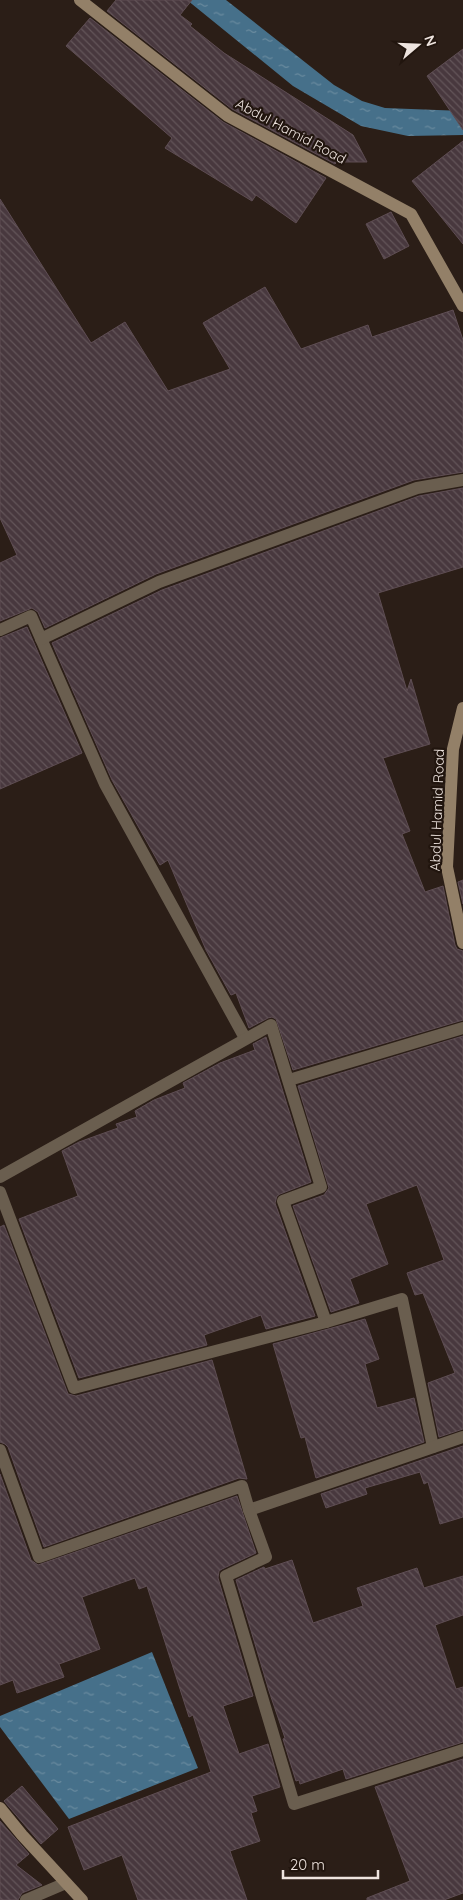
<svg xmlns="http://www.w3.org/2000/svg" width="463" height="1900" viewBox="0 0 463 1900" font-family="Quicksand,sans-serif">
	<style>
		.water { fill: url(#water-ripples) }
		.building { fill: url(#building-back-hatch); stroke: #5e4d53 }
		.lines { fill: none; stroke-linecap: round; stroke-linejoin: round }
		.street { stroke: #6a5e4f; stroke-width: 12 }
		.secondary { stroke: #938068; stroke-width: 12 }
		.labels { text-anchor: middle; stroke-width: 4.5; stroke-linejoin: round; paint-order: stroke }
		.street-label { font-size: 14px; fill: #eee4df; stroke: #21150e }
	</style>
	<defs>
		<pattern id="water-ripples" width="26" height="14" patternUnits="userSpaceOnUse" patternTransform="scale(1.25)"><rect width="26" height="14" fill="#46708a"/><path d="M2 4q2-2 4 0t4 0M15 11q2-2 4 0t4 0" fill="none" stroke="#6a8b9f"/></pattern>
		<pattern id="building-back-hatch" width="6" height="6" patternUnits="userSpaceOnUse" patternTransform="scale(1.25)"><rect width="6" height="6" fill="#48383e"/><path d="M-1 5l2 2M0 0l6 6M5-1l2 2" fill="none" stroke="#635559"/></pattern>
	</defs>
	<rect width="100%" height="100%" fill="#2b1e17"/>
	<!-- water -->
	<g class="water">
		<polygon points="187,0 226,0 334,85 362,101 385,108 463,111 463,135 408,136 361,126 293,86"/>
		<polygon points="152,1652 198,1768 69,1819 0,1727 0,1716"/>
	</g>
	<!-- building -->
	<g class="building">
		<polygon points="116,0 192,0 180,15 192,24 190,26 224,53 353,135 367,162 337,162 335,164 232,109 107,11"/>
		<polygon points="90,18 223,122 326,178 296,223 256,195 252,201 165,148 172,138 66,46"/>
		<polygon points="463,49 463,130 427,76"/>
		<polygon points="463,141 463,244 412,181"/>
		<polygon points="0,199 91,343 125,322 168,391 230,369 203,323 265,287 301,349 368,325 372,337 453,310 463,340 463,472 414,480 156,574 45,628 38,612 32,608 0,621 0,563 17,555 0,518"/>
		<polygon points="391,212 409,246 384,259 366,224"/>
		<polygon points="463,488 463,567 378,593 407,691 411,679 430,744 383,758 410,831 402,834 425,892 443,886 455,945 457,949 463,951 463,1020 293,1070 276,1019 272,1017 268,1018 249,1028 236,993 231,995 206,950 168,860 160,865 112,780 52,643 162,590 419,496"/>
		<polygon points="27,627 82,753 0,789 0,638"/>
		<polygon points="463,880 463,904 458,882"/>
		<polygon points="463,1036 463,1429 439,1437 428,1383 455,1373 423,1293 415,1295 407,1273 444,1260 417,1185 366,1204 388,1264 350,1279 359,1303 331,1312 293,1206 324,1195 329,1188 298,1086"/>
		<polygon points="266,1037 311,1182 280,1194 277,1196 275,1203 315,1316 266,1329 261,1315 204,1335 207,1345 79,1378 19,1219 78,1196 62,1151 79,1142 118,1128 116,1124 137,1117 135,1111 154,1100 185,1088 183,1083 220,1063 255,1050 253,1044"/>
		<polygon points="4,1225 68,1394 76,1396 212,1360 247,1479 239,1478 44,1547 8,1447 5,1444 0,1442 0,1227"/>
		<polygon points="365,1319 379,1359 365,1364 377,1408 414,1398 424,1442 316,1478 305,1437 301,1438 273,1344"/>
		<polygon points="463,1446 463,1517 440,1524 428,1482 424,1484 420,1472 365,1488 367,1494 326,1508 321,1494"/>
		<polygon points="0,1474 31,1560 38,1565 237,1496 256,1553 222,1569 219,1571 218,1578 253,1696 223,1706 239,1754 268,1744 280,1787 252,1796 257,1811 251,1813 260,1841 230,1851 247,1900 138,1900 122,1855 84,1870 68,1827 211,1772 193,1715 189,1717 147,1586 139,1589 135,1578 82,1597 100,1649 59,1664 64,1677 17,1693 13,1680 0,1685"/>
		<polygon points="292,1560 313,1623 363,1606 357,1588 417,1568 424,1588 463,1576 463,1615 435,1625 456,1689 463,1687 463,1742 346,1779 343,1769 300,1784 299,1780 296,1781 283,1739 285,1738 269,1691 236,1580 264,1567 265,1569"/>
		<polygon points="463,1759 463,1893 444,1900 367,1900 367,1898 410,1881 375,1787"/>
		<polygon points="22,1786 58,1829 41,1844 4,1801"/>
		<polygon points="0,1821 29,1854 16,1865 42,1885 22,1893 18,1900 0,1900"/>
	</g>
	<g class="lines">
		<!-- street -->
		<g class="street">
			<polyline points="0,630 31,616 105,784 245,1038"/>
			<polyline points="41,639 159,582 417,488 463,480"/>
			<polyline points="289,1080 463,1028"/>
			<polyline points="0,1177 271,1025 321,1187 283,1201 326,1322"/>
			<polyline points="0,1192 74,1388 326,1322 402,1299 433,1447"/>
			<polyline points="0,1450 39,1557 242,1486 249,1510 463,1437"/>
			<polyline points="249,1510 266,1557 226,1576 294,1804 463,1750"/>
			<polyline points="26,1900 66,1883"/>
		</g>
		<!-- secondary -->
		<g class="secondary">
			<polyline points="80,0 228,116 411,214 463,306"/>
			<polyline points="463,708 453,749 447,867 463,943"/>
			<polyline points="0,1808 22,1835 82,1900"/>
		</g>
	</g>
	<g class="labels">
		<!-- street labels -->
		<g class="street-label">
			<text transform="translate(291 131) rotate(28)" y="5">Abdul Hamid Road</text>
			<text transform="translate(437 810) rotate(-88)" y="5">Abdul Hamid Road</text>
		</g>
	</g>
	<!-- north arrow -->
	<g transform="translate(418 45) rotate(71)" stroke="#21150e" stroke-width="4" paint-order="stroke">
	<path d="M0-4L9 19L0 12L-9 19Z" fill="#eee4df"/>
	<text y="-8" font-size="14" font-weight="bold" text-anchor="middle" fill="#eee4df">N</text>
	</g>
	<!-- scale -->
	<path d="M283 1870v8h95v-8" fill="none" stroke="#eee4df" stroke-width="2.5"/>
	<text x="290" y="1870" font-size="15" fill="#eee4df" stroke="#21150e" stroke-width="4" paint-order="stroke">20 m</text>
</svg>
